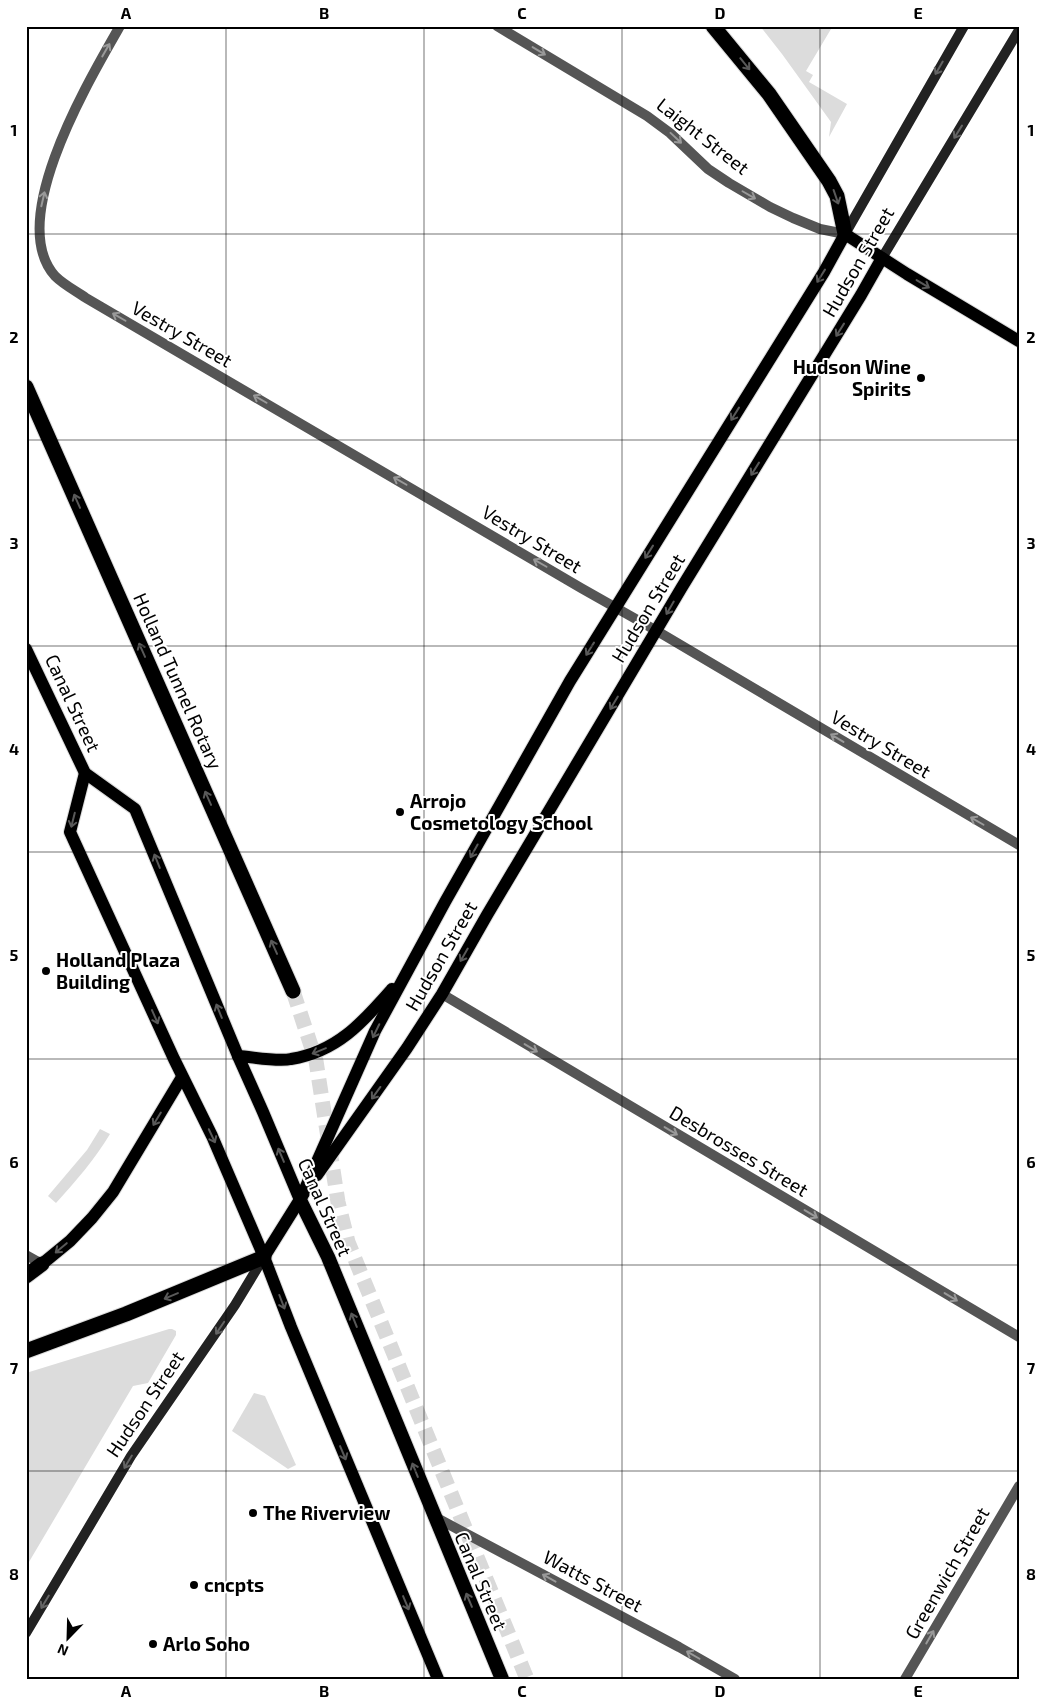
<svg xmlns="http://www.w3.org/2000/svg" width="1045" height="1705" viewBox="0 0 1045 1705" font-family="'Exo 2',sans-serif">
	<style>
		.green { fill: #dcdcdc }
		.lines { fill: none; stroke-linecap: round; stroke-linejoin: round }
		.motorway-tunnel { stroke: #d9d9d9; stroke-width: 15; stroke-dasharray: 15 8; stroke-linecap: butt }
		.primary-casing { stroke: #dbdbdb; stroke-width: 14 }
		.trunk-casing { stroke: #dbdbdb; stroke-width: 16 }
		.motorway-casing { stroke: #dbdbdb; stroke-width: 17 }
		.minor { stroke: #555; stroke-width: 10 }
		.secondary { stroke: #222; stroke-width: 10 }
		.primary { stroke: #000; stroke-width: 12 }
		.trunk { stroke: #000; stroke-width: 14 }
		.motorway { stroke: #000; stroke-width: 15 }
		.oneway { stroke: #999 }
		.oneway2 { stroke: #595959 }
		.oneway3 { stroke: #646464 }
		.grid { fill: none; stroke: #000; stroke-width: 1; stroke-opacity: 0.55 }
		.poi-dot { fill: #000; stroke: #fff; stroke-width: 2 }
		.labels { text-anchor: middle; stroke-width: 4; stroke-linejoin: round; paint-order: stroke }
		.street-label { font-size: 19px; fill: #000; stroke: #fff }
		.poi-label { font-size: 19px; font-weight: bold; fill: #000; stroke: #fff; text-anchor: start }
		.neatline { fill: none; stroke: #000; stroke-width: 2 }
		.grid-label { font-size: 16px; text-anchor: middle; font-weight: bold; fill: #000 }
	</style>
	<rect width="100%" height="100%" fill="#fff"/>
	<!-- green -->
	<g class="green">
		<polygon points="760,26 827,26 831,29 806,71 813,75 809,82 847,104 829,137 831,122 782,54"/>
		<path d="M100 1129 110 1134C95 1159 76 1181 56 1203L48 1196 87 1150Z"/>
		<polygon points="169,1329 172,1329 176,1331 176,1335 148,1383 133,1386 26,1567 26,1373"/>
		<polygon points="254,1393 265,1396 296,1465 288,1469 232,1431"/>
	</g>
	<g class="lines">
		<!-- motorway-tunnel -->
		<polyline class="motorway-tunnel" points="293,991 316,1061 338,1202 348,1242 527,1679"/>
		<!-- primary casing -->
		<g class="primary-casing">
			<g id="primary">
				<polyline points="26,649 85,773 135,809 238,1056 263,1112 300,1200"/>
				<polyline points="85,773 70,832 174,1059 212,1136 264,1257 291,1327 438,1679"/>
				<path d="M238 1056C253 1057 278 1062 291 1059 337 1052 363 1022 392 989"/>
				<polyline points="317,1175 407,1048 442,994 487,915 682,587 861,295 882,258"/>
				<polyline points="300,1200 375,1031 445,902 570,681 824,272 845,234 907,274 1019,341"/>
				<polyline points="264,1257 304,1193"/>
				<polyline points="42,1264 70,1241 92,1218 113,1192 182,1077"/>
			</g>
		</g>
		<!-- trunk casing -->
		<g class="trunk-casing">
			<polyline id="trunk" points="300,1200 328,1257 502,1679"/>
		</g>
		<!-- motorway casing -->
		<g class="motorway-casing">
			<g id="motorway">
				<polyline points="713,26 769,94 829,181 837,196 845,234"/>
				<polyline points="26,387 293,991"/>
				<polyline points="26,1276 42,1264"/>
				<polyline points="26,1351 126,1314 264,1257"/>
			</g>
		</g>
		<!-- minor -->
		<g class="minor">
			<path d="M120 26C90 79 5 220 55 276 64 285 76 291 86 298L581 588 657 631 1019 845"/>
			<polyline points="497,26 647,116 670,133 708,169 729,183 770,207 793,218 820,229 845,234"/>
			<polyline points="442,994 1019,1337"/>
			<polyline points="26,1255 42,1264"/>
			<polyline points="433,1516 679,1647 735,1679"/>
			<polyline points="905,1679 1019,1486"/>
		</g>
		<!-- secondary -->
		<g class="secondary">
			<polyline points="845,234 964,26"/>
			<polyline points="882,258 1019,30"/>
			<polyline points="26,1633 131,1456 235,1305 264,1257"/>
		</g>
		<!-- primary -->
		<use href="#primary" class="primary"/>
		<!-- trunk -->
		<use href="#trunk" class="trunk"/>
		<!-- motorway -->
		<use href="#motorway" class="motorway"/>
	</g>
	<!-- one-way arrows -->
	<defs><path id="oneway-shaft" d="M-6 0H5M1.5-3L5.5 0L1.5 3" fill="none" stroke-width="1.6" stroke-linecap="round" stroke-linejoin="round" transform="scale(1.25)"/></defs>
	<g class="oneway">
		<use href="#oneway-shaft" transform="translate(106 50) rotate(-60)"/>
		<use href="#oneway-shaft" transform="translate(539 51) rotate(31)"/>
		<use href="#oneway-shaft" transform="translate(676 138) rotate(43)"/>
		<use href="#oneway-shaft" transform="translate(749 195) rotate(30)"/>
		<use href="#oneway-shaft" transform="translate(43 199) rotate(-77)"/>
		<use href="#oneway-shaft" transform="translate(119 317) rotate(-150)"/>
		<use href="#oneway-shaft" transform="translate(260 399) rotate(-150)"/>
		<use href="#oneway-shaft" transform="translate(400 481) rotate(-150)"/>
		<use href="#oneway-shaft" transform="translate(540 563) rotate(-150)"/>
		<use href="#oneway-shaft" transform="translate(837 738) rotate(-149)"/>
		<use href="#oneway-shaft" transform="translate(977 821) rotate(-150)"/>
		<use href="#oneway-shaft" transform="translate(531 1048) rotate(31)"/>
		<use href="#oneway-shaft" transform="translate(671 1131) rotate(31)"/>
		<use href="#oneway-shaft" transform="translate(811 1214) rotate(31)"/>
		<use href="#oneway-shaft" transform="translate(951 1297) rotate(31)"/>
		<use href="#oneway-shaft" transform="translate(549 1578) rotate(-151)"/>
		<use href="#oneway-shaft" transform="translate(930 1637) rotate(-60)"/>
		<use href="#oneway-shaft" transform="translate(693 1655) rotate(-150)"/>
	</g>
	<g class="oneway2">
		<use href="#oneway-shaft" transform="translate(745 64) rotate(51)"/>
		<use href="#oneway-shaft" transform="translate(836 197) rotate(71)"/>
		<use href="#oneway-shaft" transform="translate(821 276) rotate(122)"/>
		<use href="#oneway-shaft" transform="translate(923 284) rotate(31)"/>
		<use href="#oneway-shaft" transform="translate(840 330) rotate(122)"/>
		<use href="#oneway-shaft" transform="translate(735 414) rotate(122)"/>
		<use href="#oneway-shaft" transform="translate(755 469) rotate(122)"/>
		<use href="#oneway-shaft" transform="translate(77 501) rotate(-114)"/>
		<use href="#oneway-shaft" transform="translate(649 552) rotate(122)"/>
		<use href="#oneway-shaft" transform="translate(670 608) rotate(120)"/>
		<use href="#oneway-shaft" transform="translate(590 649) rotate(122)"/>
		<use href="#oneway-shaft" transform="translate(142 650) rotate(-114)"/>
		<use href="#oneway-shaft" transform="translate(614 703) rotate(121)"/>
		<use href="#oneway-shaft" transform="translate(208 798) rotate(-114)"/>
		<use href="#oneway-shaft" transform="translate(73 820) rotate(104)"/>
		<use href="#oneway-shaft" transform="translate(474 851) rotate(119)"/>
		<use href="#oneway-shaft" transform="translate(157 861) rotate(-112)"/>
		<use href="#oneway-shaft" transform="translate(274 947) rotate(-114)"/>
		<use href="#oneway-shaft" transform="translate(464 955) rotate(120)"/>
		<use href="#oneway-shaft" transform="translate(219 1011) rotate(-112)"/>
		<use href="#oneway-shaft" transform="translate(155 1017) rotate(66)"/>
		<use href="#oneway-shaft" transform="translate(376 1031) rotate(116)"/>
		<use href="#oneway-shaft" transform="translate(319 1051) rotate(158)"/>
		<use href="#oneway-shaft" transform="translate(376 1093) rotate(126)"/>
		<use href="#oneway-shaft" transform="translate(157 1119) rotate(121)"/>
		<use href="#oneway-shaft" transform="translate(212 1136) rotate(65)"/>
		<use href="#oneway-shaft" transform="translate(281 1155) rotate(-113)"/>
		<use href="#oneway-shaft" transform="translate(61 1248) rotate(140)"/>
		<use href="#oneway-shaft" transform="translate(171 1296) rotate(157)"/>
		<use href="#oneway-shaft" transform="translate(282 1302) rotate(69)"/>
		<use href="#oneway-shaft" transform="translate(354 1320) rotate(-112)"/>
		<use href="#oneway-shaft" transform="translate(343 1453) rotate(67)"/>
		<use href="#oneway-shaft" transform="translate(415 1470) rotate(-112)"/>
		<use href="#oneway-shaft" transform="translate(469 1600) rotate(-113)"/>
		<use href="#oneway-shaft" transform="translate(406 1603) rotate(67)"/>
	</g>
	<g class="oneway3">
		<use href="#oneway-shaft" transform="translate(939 68) rotate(120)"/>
		<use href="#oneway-shaft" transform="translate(958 132) rotate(122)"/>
		<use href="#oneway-shaft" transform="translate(220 1328) rotate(124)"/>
		<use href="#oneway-shaft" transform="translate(128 1462) rotate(121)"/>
		<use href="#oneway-shaft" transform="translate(45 1602) rotate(121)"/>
	</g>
	<!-- grid -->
	<path class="grid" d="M226 26V1679M424 26V1679M622 26V1679M820 26V1679M26 234H1019M26 440H1019M26 646H1019M26 852H1019M26 1059H1019M26 1265H1019M26 1471H1019"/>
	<!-- markers -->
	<g class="poi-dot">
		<circle cx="921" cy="378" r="5"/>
		<circle cx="400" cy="812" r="5"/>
		<circle cx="46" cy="971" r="5"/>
		<circle cx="253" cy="1513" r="5"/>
		<circle cx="194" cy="1585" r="5"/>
		<circle cx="153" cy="1644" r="5"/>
	</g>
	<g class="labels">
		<!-- street labels -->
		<g class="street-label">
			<text transform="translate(703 136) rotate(38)" y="7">Laight Street</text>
			<text transform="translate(858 262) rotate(-60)" y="7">Hudson Street</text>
			<text transform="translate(182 334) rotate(30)" y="7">Vestry Street</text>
			<text transform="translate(532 539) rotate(31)" y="7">Vestry Street</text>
			<text transform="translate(648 608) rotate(-59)" y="7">Hudson Street</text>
			<text transform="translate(178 681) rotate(66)" y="7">Holland Tunnel Rotary</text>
			<text transform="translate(73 703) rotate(65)" y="7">Canal Street</text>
			<text transform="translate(881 744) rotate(31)" y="7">Vestry Street</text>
			<text transform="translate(441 956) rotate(-60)" y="7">Hudson Street</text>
			<text transform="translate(739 1151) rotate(31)" y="7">Desbrosses Street</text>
			<text transform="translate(325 1207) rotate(66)" y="7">Canal Street</text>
			<text transform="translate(145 1404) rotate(-56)" y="7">Hudson Street</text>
			<text transform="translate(947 1573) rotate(-60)" y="7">Greenwich Street</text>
			<text transform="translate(481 1581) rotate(67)" y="7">Canal Street</text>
			<text transform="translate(593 1581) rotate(28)" y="7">Watts Street</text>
		</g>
		<!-- poi labels -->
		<g class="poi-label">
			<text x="911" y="374" text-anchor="end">Hudson Wine<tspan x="911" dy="22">Spirits</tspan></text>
			<text x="410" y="808">Arrojo<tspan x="410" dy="22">Cosmetology School</tspan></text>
			<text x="56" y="967">Holland Plaza<tspan x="56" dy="22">Building</tspan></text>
			<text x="263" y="1520">The Riverview</text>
			<text x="204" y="1592">cncpts</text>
			<text x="163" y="1651">Arlo Soho</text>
		</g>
	</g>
	<!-- border -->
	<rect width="1045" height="1705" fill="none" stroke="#ffffff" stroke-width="55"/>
	<!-- north arrow -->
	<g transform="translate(68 1638) rotate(203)" stroke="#ffffff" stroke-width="4" paint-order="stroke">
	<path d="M0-4L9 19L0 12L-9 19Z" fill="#000000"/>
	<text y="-8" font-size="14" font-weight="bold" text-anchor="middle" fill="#000000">N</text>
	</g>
	<rect x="28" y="28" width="990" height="1650" class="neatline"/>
	<g class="grid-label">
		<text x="126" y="19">A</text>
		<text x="324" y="19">B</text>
		<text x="522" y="19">C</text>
		<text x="720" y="19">D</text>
		<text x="918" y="19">E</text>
		<text x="14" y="136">1</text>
		<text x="1031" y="136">1</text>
		<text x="14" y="343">2</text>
		<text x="1031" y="343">2</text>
		<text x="14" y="549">3</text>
		<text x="1031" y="549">3</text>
		<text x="14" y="755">4</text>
		<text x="1031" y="755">4</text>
		<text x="14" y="961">5</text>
		<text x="1031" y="961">5</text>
		<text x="14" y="1168">6</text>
		<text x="1031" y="1168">6</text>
		<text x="14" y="1374">7</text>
		<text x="1031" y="1374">7</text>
		<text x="14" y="1580">8</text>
		<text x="1031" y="1580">8</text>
		<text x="126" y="1697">A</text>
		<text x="324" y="1697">B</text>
		<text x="522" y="1697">C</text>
		<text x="720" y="1697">D</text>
		<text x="918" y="1697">E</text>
	</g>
</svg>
